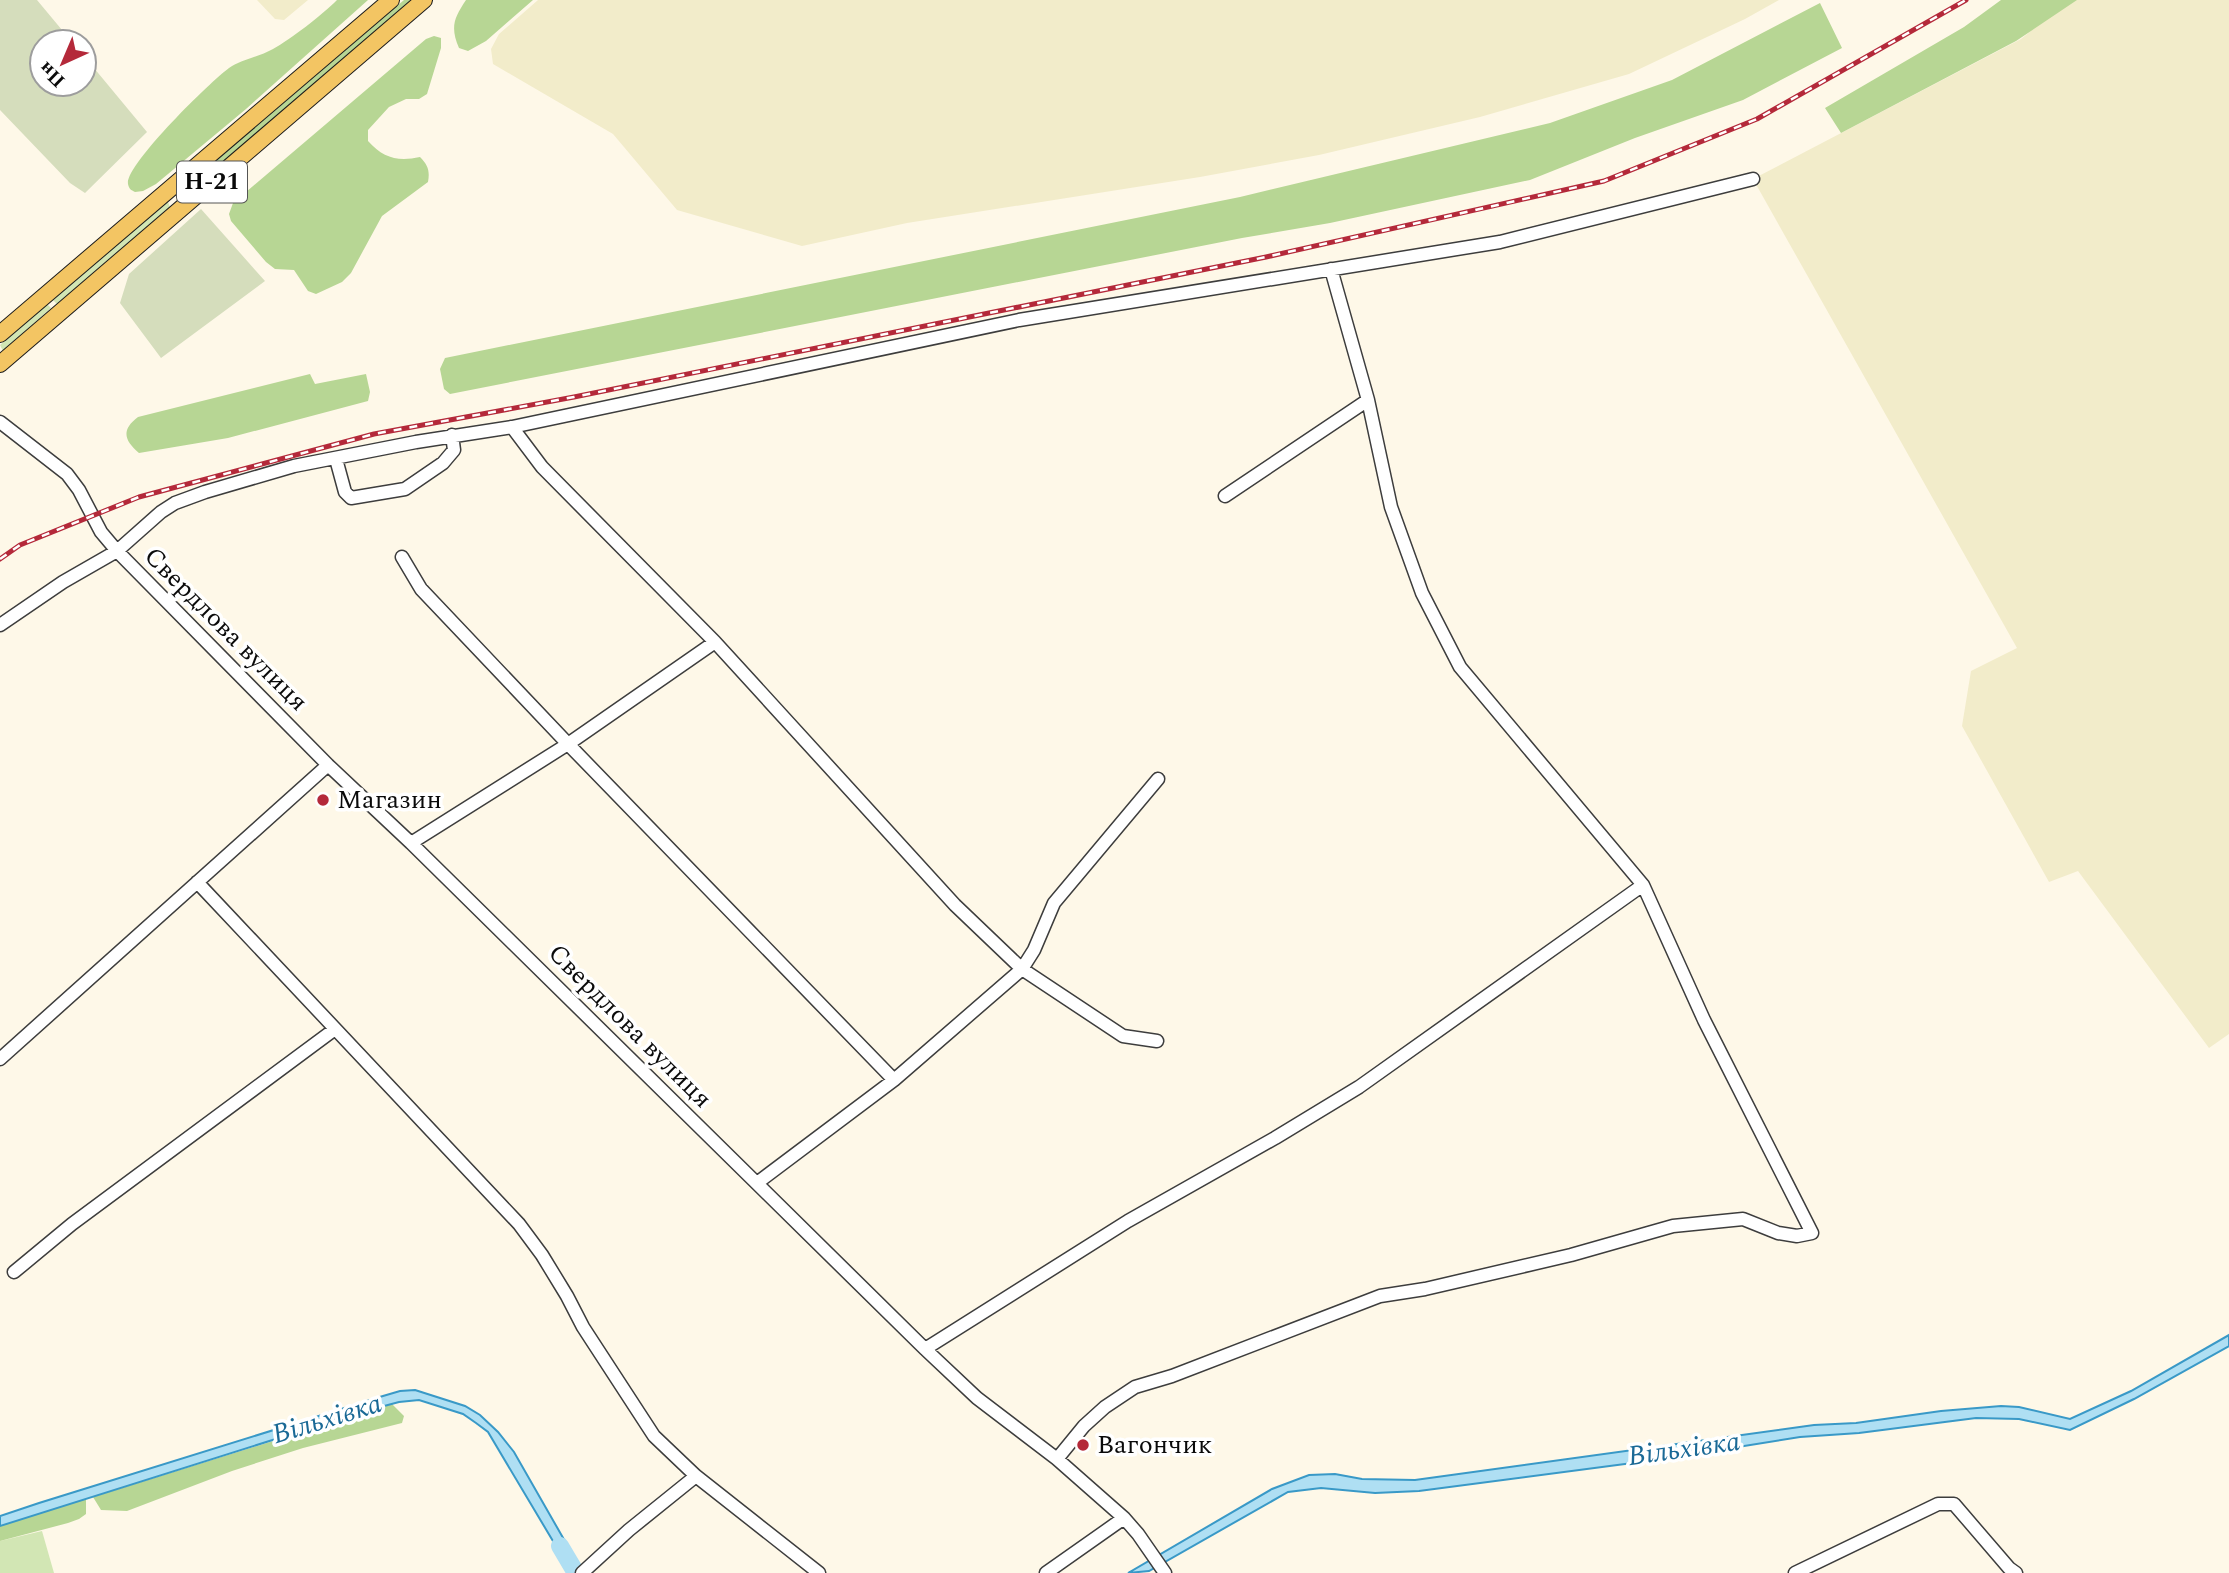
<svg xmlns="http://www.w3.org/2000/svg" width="2229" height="1573" font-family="Spectral,serif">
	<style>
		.farmland { fill: #f2ecca }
		.green { fill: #d2e6b4 }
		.forest { fill: #b7d694 }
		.cemetery { fill: #d5ddbc }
		.water { fill: #afdff3; stroke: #3999c7; stroke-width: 2 }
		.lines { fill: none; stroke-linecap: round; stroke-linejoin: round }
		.river { stroke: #afdff3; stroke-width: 18 }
		.minor-casing { stroke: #3d3d3d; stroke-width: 15 }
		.major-casing { stroke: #1b1b1b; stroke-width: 18 }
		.minor { stroke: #fff; stroke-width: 12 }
		.major { stroke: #f3c563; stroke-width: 16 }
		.rail-casing { stroke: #b4293a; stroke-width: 5 }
		.rail { stroke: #fff; stroke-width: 2.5; stroke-dasharray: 8; stroke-linecap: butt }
		.poi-dot { fill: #b4293a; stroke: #fff; stroke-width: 2.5 }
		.labels { text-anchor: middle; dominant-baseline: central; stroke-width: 7; stroke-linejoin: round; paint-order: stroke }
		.shield { fill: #fff; stroke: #545454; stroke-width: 2 }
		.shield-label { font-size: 24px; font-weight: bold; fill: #0a0a0a }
		.street-label { font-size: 26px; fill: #0a0a0a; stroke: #fff }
		.poi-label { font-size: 26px; fill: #0a0a0a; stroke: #fff; text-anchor: start }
		.water-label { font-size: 28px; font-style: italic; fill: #1a6996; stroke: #fff }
	</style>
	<rect width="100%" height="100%" fill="#fef8e8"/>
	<!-- farmland -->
	<path class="farmland" d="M257,0H308L284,20L275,19Z
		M538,0H1779L1745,19L1629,74L1480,117L1319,155L1200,177L907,223L802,246L677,210L613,134L493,64L491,49L499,34Z
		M2069,0H2229V1034L2209,1048L2078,871L2049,882L1962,726L1971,671L2017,648L1753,179L2021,39Z"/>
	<!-- green -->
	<path class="green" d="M168,202L170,207L167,209L57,304L52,299L165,203Z
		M47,304L51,308L3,351L0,345Z
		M42,1531L54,1573H0V1541Z"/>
	<!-- forest -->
	<path class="forest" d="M337,0H368L246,109L156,184L143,191L135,192C131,190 129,189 128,184C125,165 211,81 229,68C242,59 259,57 273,49C291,39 322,15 337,0Z
		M404,0H413L204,178L200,174Z
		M466,0H533L486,41L468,51L459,48C450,27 454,18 466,0Z
		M2001,0H2077L2016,41L1841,133L1825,108L1964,27Z
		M1820,3L1842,48L1743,100L1635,138L1530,180L1330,223L1242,238L450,394L444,389L440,369L445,358L1240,197L1550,123L1672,80Z
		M434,36L441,38V48L427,94L419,99H406L389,107L368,130V141C383,158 398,162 420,157C428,165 430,171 428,182L382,216L351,273L342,282L316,294L308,291L294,270L275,269L266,262L231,221L229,214L233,203L426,39Z
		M310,374L315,384L366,374L370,392L368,401L228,438L139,453C124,440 121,430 138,417Z
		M392,1404L404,1416L402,1423L303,1448L232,1471L127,1511L101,1510L93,1497Z
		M86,1499V1514L79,1519L68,1523L0,1541V1526Z"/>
	<!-- cemetery -->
	<path class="cemetery" d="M0,0H37L72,42H42V84H84V56L147,132L85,193L70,183L0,110Z
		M201,209L265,281L161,358L120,303L129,274Z"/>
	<!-- water -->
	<path class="water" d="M2229,1335V1346L2134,1399L2070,1430L2019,1419L1976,1418L1859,1433L1800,1437L1663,1459L1419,1491L1375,1493L1321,1488L1288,1492L1149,1571L1128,1573L1272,1489L1309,1475L1335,1474L1362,1479L1415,1480L1814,1425L1856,1423L1941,1411L2001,1406L2019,1407L2070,1419L2131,1391Z
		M415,1390L465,1406L480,1415L498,1432L514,1452L578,1564L569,1568L488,1432L476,1423L463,1414L419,1400L399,1402L358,1413L0,1526V1516L39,1503L383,1396L400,1391Z"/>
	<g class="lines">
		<!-- river -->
		<path class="river" d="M560,1546L576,1573"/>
		<defs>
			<path id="minor" d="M0,422L67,474L79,490L101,532L117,551L328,765L411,843L925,1349L977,1398L1057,1459L1124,1518L1138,1534L1165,1573
				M512,427L542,467L715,642L955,905L1022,969L1123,1036L1157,1041
				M336,459L345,492L351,498L405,489L443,463L454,450L452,435
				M1225,496L1368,400
				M402,557L421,589L568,744L894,1080
				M0,625L63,582L117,551L161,512L175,503L205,492L294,466L416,442L512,427L1019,320L1500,242L1753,179
				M411,843L568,744L715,642
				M197,882L519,1224L542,1255L567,1296L583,1327L654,1436L696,1476L819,1573
				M0,1059L328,765
				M757,1183L894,1080L1022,969L1034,950L1054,903L1158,779
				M14,1272L72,1224L335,1029
				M925,1349L1128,1221L1275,1138L1359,1087L1643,885
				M1057,1459L1084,1426L1105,1407L1135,1387L1172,1376L1380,1296L1425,1289L1571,1255L1673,1226L1743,1219L1778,1233L1797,1236L1812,1233L1704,1020L1643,885L1460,667L1422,593L1391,507L1368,400L1331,269
				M582,1573L629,1530L696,1476
				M1046,1573L1124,1518
				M1795,1573L1938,1504H1954L2009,1568L2016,1573"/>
			<path id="major" d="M0,334L391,0
				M0,364L424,0"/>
		</defs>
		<!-- minor casing -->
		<use href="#minor" class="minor-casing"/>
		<!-- major casing -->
		<use href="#major" class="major-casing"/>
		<!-- minor -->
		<use href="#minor" class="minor"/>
		<!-- major -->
		<use href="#major" class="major"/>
		<defs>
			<path id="rail" d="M0,559L20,545L139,497L374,434L574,397L1266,257L1604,181L1757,119L1966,0"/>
		</defs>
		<!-- rail casing -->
		<use href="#rail" class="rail-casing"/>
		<!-- rail -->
		<use href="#rail" class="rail"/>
	</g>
	<!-- markers -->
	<g class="poi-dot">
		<circle cx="323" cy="800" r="7"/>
		<circle cx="1083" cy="1445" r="7"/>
	</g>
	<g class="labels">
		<!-- shield labels -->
		<rect class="shield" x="177" y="161.5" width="70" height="41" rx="5"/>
		<g class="shield-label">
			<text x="212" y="182">Н-21</text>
		</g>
		<!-- street labels -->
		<g class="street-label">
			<text transform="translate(226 629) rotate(45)">Свердлова вулиця</text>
			<text transform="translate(630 1026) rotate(45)">Свердлова вулиця</text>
		</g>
		<!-- poi labels -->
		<g class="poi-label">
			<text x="337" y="800">Mагазин</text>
			<text x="1097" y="1445">Вагончик</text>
		</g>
		<!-- water labels -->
		<g class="water-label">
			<text transform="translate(327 1419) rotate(-17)">Вільхівка</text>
			<text transform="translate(1684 1449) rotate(-8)">Вільхівка</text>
		</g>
	</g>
	<!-- north arrow -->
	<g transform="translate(63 63) rotate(224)"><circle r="33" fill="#ffffff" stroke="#9d9d9d" stroke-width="2"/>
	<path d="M0-5L12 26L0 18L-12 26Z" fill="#b4293a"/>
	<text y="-10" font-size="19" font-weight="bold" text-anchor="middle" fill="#0a0a0a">Пн</text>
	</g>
</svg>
